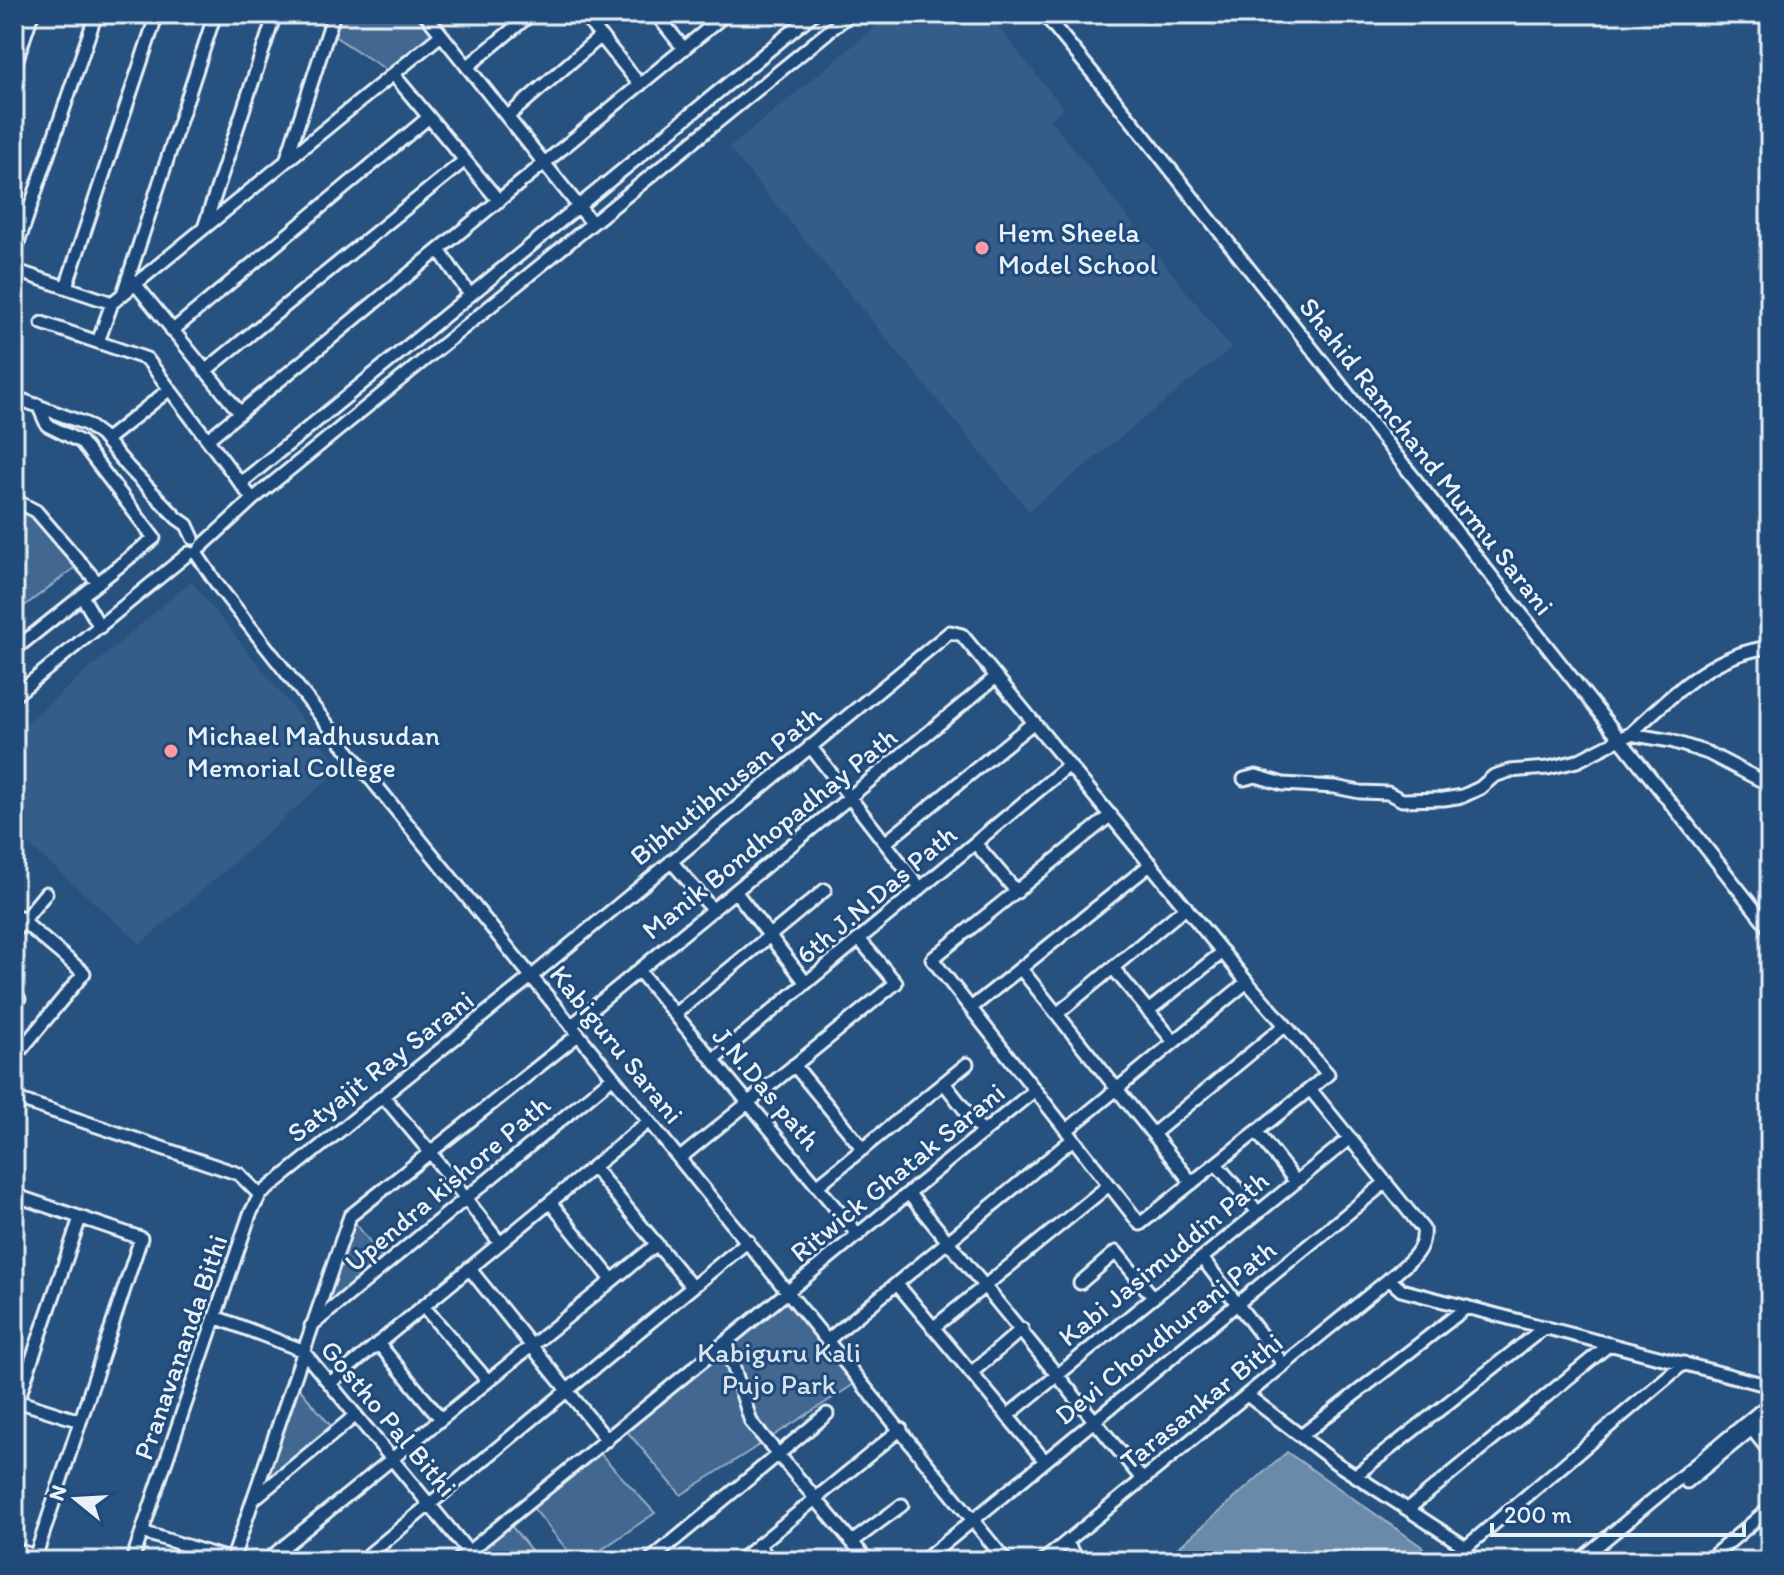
<svg xmlns="http://www.w3.org/2000/svg" width="1784" height="1575" font-family="Itim,sans-serif">
	<style>
		.built { fill: #355d88 }
		.green { fill: #436891; stroke: #96acc4; stroke-width: 2 }
		.water { fill: #6b8aaa; stroke: #9db3c9; stroke-width: 2 }
		.lines { fill: none; stroke-linecap: round; stroke-linejoin: round }
		.minor-casing { stroke: #e8f1f8; stroke-width: 17 }
		.minor { stroke: #1f4a7a; stroke-width: 11 }
		.poi-dot { fill: #ff9aa2; stroke: #1f4a7a; stroke-width: 3 }
		.labels { text-anchor: middle; dominant-baseline: central; stroke-width: 6; stroke-linejoin: round; paint-order: stroke }
		.poi-label { font-size: 28px; fill: #e8f1f8; stroke: #1f4a7a; text-anchor: start }
		.street-label { font-size: 28px; fill: #e8f1f8; stroke: #1f4a7a }
		.park-label { font-size: 28px; fill: #d8e3ee; stroke: #1f4a7a }
	</style>
	<rect width="100%" height="100%" fill="#27517f"/>
	<filter id="ink" filterUnits="userSpaceOnUse"><feTurbulence type="fractalNoise" baseFrequency=".0125" numOctaves="2"/><feDisplacementMap in="SourceGraphic" scale="16" xChannelSelector="R" yChannelSelector="G"/><feConvolveMatrix kernelMatrix="1 2 1 2 8 2 1 2 1" color-interpolation-filters="sRGB"/></filter>
	<g filter="url(#ink)">
		<!-- built -->
		<path class="built" d="M891,14H988L1064,109L1050,119L1231,348L1029,511L729,148Z
			M191,581L341,768L141,944L14,832V734Z"/>
		<!-- green -->
		<path class="green" d="M341,14H419L434,33L393,74L334,36Z
			M14,502L33,509L81,563L14,614Z
			M350,1216L387,1264L316,1319Z
			M789,1291L859,1381L681,1495L625,1429Z
			M299,1388L332,1427L267,1480Z
			M596,1449L655,1513L585,1561H576L530,1504Z
			M508,1522L540,1561H478L471,1553Z"/>
		<!-- water -->
		<path class="water" d="M1287,1452L1421,1546L1436,1561H1163Z"/>
		<g class="lines">
			<defs>
				<path id="minor" d="M425,14L592,223
					M583,14L640,85
					M656,14L684,49
					M1044,14L1141,132L1770,929
					M467,67L531,14
					M14,68L32,14
					M393,74L499,201
					M507,117L601,36
					M286,161L334,14
					M204,228L275,14
					M439,250L470,295
					M14,255L96,14
					M14,270L112,303L441,35
					M132,280L240,413
					M66,287L157,14
					M123,294L215,14
					M42,323L147,359L250,496
					M172,331L429,117
					M98,342L112,303
					M205,371L465,160
					M14,397L86,424L101,435L128,467L177,518L187,525L193,538
					M208,439L726,14
					M106,440L170,389
					M241,483L813,14
					M14,500L36,511L98,583
					M201,547L253,499L850,14
					M196,553L219,587L349,752L1006,1561
					M82,596L100,627
					M14,650L154,538L81,442L47,425L38,405
					M14,696L189,553
					M1630,734C1674,694 1709,655 1770,647
					M810,746L920,888
					M1244,779L1256,776L1283,784L1335,787L1360,792L1388,793L1402,800L1444,799L1463,796L1480,788L1494,776L1509,771L1548,768L1577,761L1630,734L1671,741L1708,753L1770,785
					M885,843L1034,722
					M975,843L1017,892
					M671,861L713,910
					M735,891L806,983
					M14,914L84,973L14,1058
					M14,932L46,893
					M1113,968L1174,1042
					M1021,969L1192,1183
					M639,971L858,1235
					M14,1005L19,999
					M971,1008L1151,864
					M1148,1011L1223,952
					M675,1014L825,890
					M1057,1014L1186,907
					M571,1026L996,677
					M713,1060L1069,765
					M794,1065L863,1149
					M944,1083L983,1133
					M383,1096L430,1152L500,1243
					M14,1098L239,1174L260,1195
					M1067,1130L1247,982
					M1257,1132L1296,1182
					M1153,1134L1285,1025
					M680,1158L896,983L859,939
					M1216,1164L1258,1212
					M593,1167L692,1287
					M817,1186L967,1064
					M909,1194L1143,1480
					M14,1195L141,1238L34,1561
					M550,1202L612,1280
					M14,1210L18,1197
					M1202,1258L1284,1365
					M469,1268L607,1440
					M1389,1279L1401,1290L1770,1386
					M1080,1283L1116,1252L1153,1297
					M897,1284L1045,1461
					M423,1306L488,1381
					M215,1317L302,1350L476,1561
					M311,1326L613,1077
					M933,1328L1109,1185
					M829,1339L1073,1139
					M378,1343L441,1419
					M726,1343L751,1422L868,1561
					M971,1373L1022,1329
					M330,1383L649,1121
					M1247,1395L1336,1463L1461,1544L1475,1561
					M14,1400L80,1421
					M14,1412L80,1218
					M1007,1416L1350,1138
					M1747,1423L1770,1452
					M1301,1436L1467,1307
					M1356,1475L1545,1327
					M1687,1482L1770,1414
					M255,1498L356,1415
					M1408,1509L1610,1344
					M142,1532L235,1561
					M852,1542L902,1505
					M1066,1543L1080,1561
					M758,1545L771,1561
					M1465,1548L1684,1363
					M14,1549L35,1556
					M132,1561L250,1214L260,1195L531,977L950,632L962,635L1247,982L1328,1074L1310,1089
					M232,1561L350,1216L578,1035
					M266,1561L657,1244
					M361,1561L748,1241
					M457,1561L1035,1090
					M649,1561L827,1414
					M739,1561L901,1429
					M923,1561L1386,1182
					M1043,1561L1389,1279C1406,1264 1426,1252 1423,1229L1310,1089L1140,1224L932,959L1111,815
					M1579,1561L1770,1403
					M1707,1561L1770,1508"/>
			</defs>
			<!-- minor casing -->
			<use href="#minor" class="minor-casing"/>
			<!-- minor -->
			<use href="#minor" class="minor"/>
		</g>
	</g>
	<!-- markers -->
	<g class="poi-dot">
		<circle cx="982" cy="248" r="8"/>
		<circle cx="171" cy="751" r="8"/>
	</g>
	<g class="labels">
		<!-- poi labels -->
		<g class="poi-label">
			<text x="998" y="232">Hem Sheela<tspan x="998" dy="32">Model School</tspan></text>
			<text x="187" y="735">Michael Madhusudan<tspan x="187" dy="32">Memorial College</tspan></text>
		</g>
		<!-- street labels -->
		<g class="street-label">
			<text transform="translate(1427 456) rotate(52)">Shahid Ramchand Murmu Sarani</text>
			<text transform="translate(725 785) rotate(-39)">Bibhutibhusan Path</text>
			<text transform="translate(769 833) rotate(-39)">Manik Bondhopadhay Path</text>
			<text transform="translate(876 894) rotate(-40)">6th J.N.Das Path</text>
			<text transform="translate(617 1044) rotate(51)">Kabiguru Sarani</text>
			<text transform="translate(380 1066) rotate(-38)">Satyajit Ray Sarani</text>
			<text transform="translate(767 1088) rotate(50)">J.N.Das path</text>
			<text transform="translate(897 1172) rotate(-39)">Ritwick Ghatak Sarani</text>
			<text transform="translate(447 1183) rotate(-40)">Upendra kishore Path</text>
			<text transform="translate(1163 1258) rotate(-39)">Kabi Jasimuddin Path</text>
			<text transform="translate(1165 1332) rotate(-39)">Devi Choudhurani Path</text>
			<text transform="translate(180 1347) rotate(-71)">Pranavananda Bithi</text>
			<text transform="translate(1201 1401) rotate(-39)">Tarasankar Bithi</text>
			<text transform="translate(389 1418) rotate(50)">Gostho Pal Bithi</text>
		</g>
		<!-- park labels -->
		<g class="park-label">
			<text x="779" y="1352">Kabiguru Kali<tspan x="779" dy="32">Pujo Park</tspan></text>
		</g>
	</g>
	<!-- margin -->
	<rect width="1784" height="1575" fill="none" stroke="#1f4a7a" stroke-width="48"/>
	<rect x="24" y="24" width="1736" height="1527" fill="none" stroke="#e8f1f8" stroke-width="3" filter="url(#ink)"/>
	<!-- north arrow -->
	<g transform="translate(76 1499) rotate(288)" stroke="#1f4a7a" stroke-width="6" paint-order="stroke">
	<path d="M0-6L14 30L0 20L-14 30Z" fill="#e8f1f8"/>
	<text y="-12" font-size="22" font-weight="bold" text-anchor="middle" fill="#e8f1f8">N</text>
	</g>
	<!-- scale -->
	<path d="M1492 1523v12h252v-12" fill="none" stroke="#e8f1f8" stroke-width="4"/>
	<text x="1504" y="1523" font-size="24" fill="#e8f1f8" stroke="#1f4a7a" stroke-width="6" paint-order="stroke">200 m</text>
</svg>
